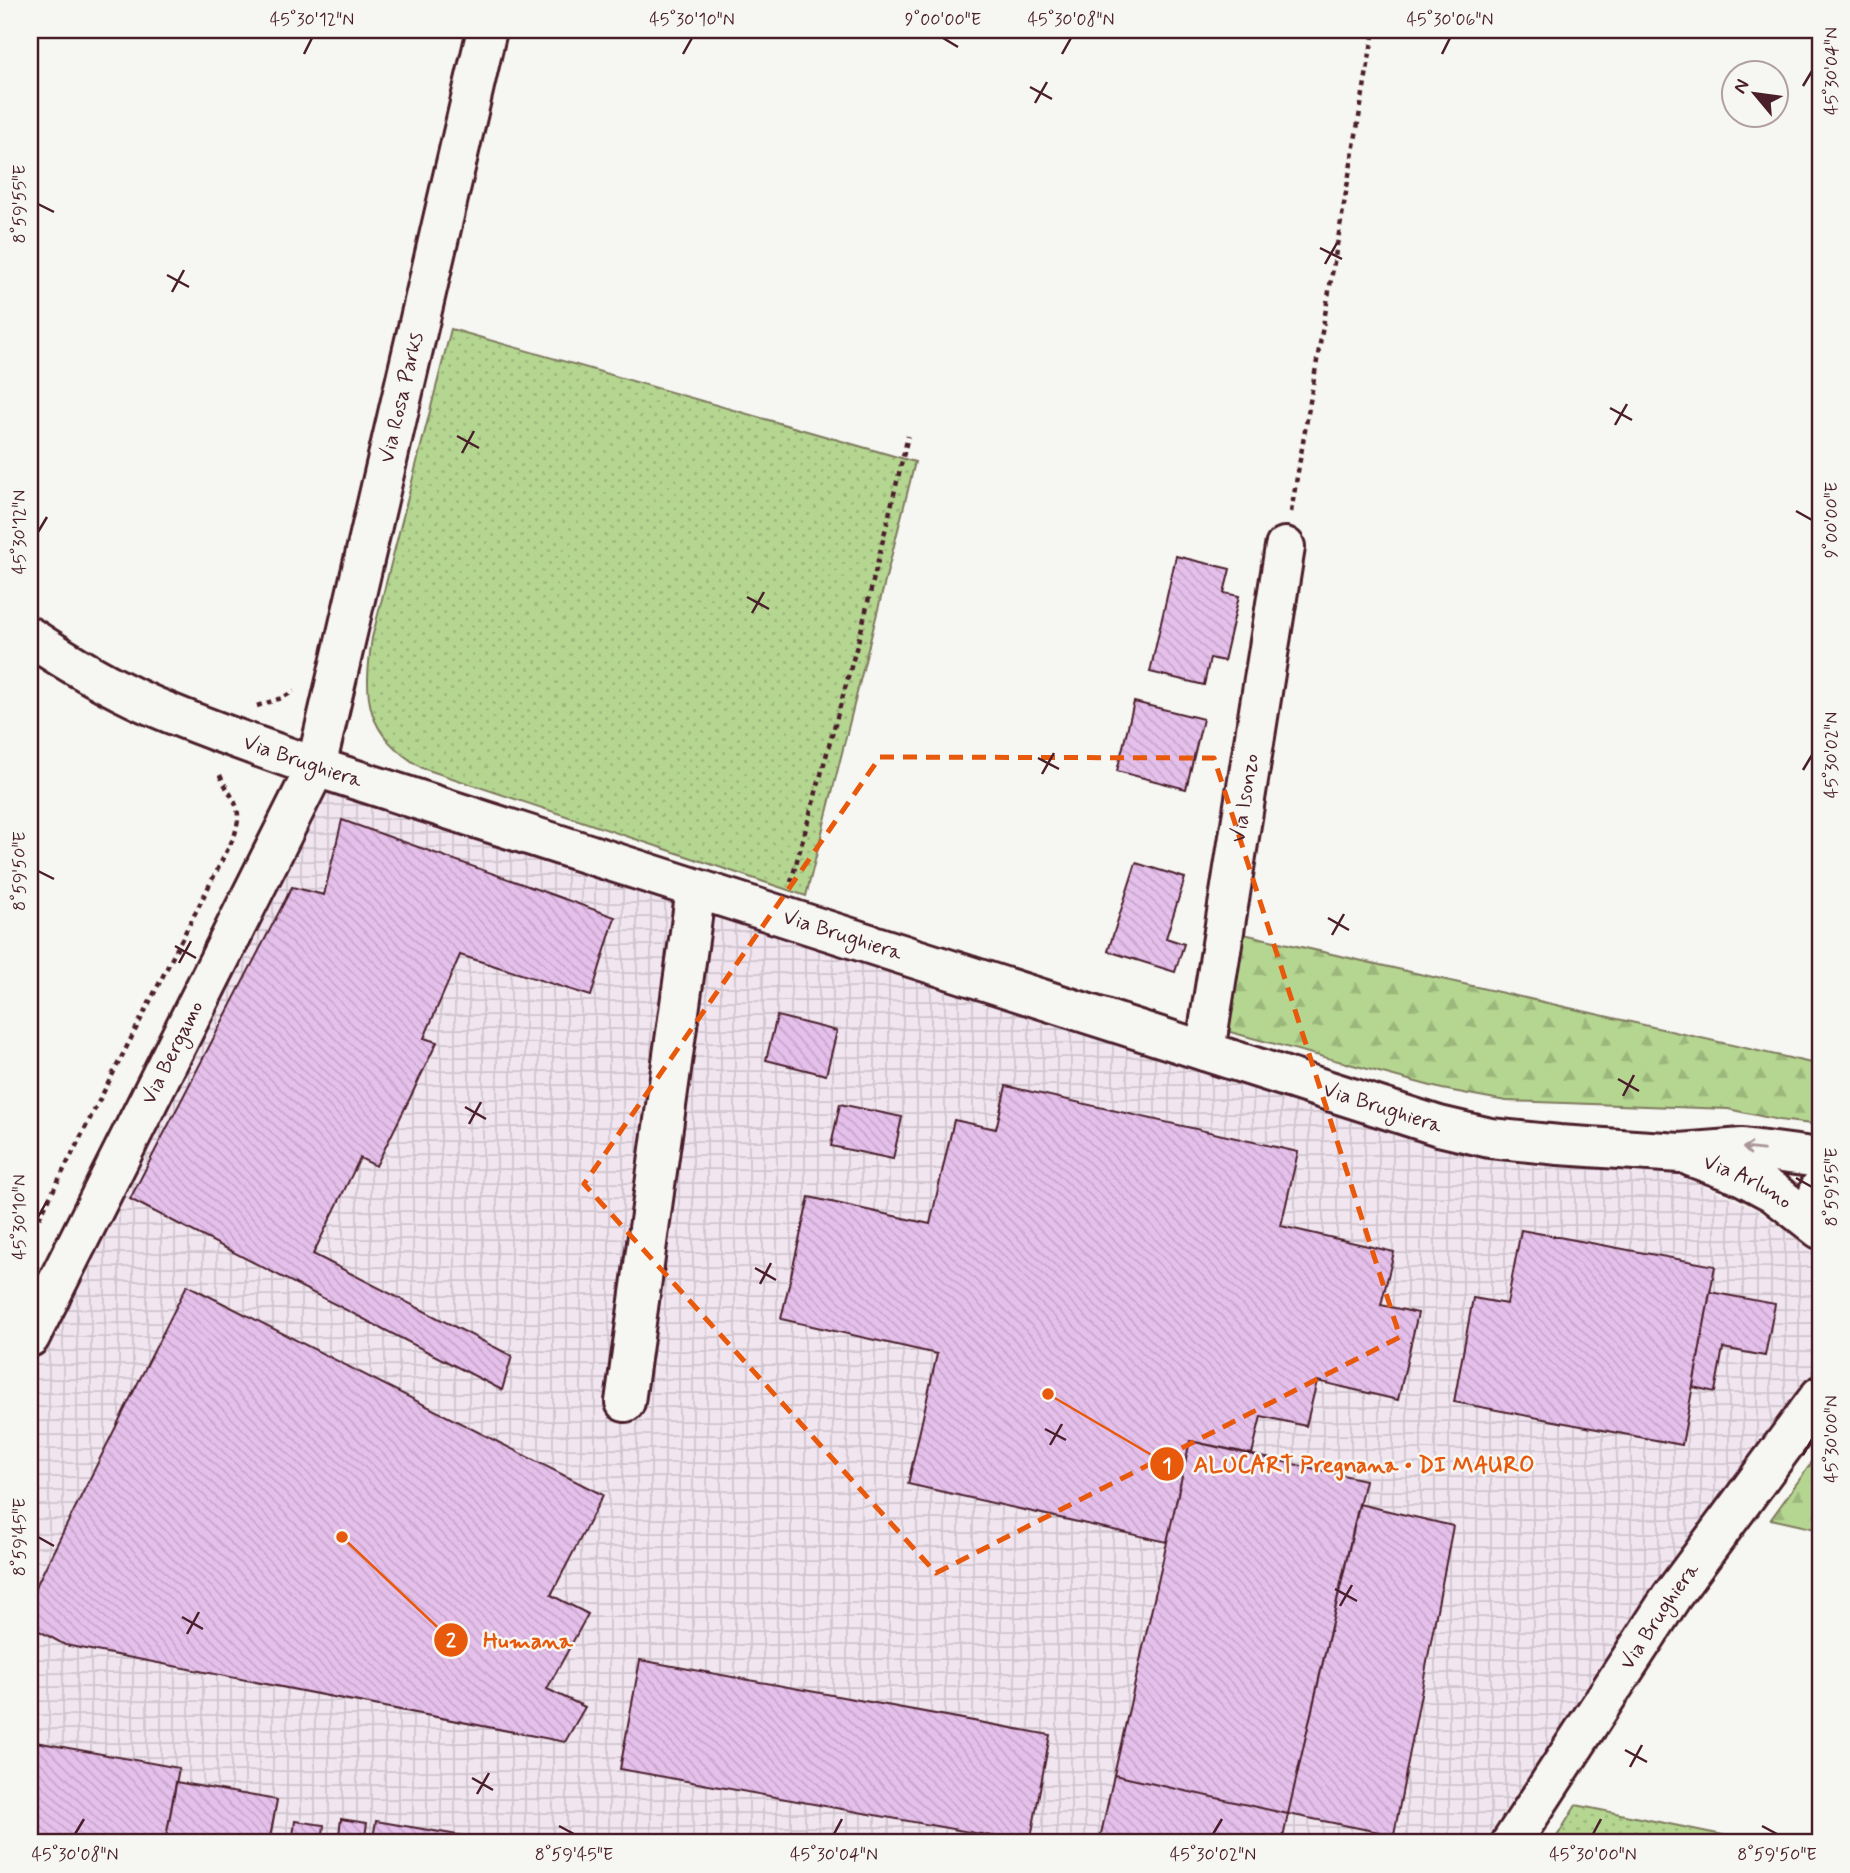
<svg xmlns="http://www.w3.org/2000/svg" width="1850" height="1873" font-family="Mynerve,sans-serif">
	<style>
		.industrial { fill: url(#industrial-grid) }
		.grass { fill: url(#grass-dots); stroke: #7f7a5e; stroke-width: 2 }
		.forest { fill: url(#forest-firs); stroke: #7f7a5e; stroke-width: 2 }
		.building { fill: url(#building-back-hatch); stroke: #4a1f2b; stroke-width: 2 }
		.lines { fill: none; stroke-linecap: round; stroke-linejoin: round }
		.minor-casing { stroke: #4a1f2b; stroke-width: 44 }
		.path { stroke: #4a1f2b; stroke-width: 4.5; stroke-dasharray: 5 5; stroke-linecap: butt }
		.minor { stroke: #f6f6f2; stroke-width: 38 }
		.oneway { stroke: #a99598 }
		.marked { fill: none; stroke: #e8590c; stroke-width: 5; stroke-dasharray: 14 9; stroke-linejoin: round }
		.ticks { fill: none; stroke: #4a1f2b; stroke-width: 2.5 }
		.labels { text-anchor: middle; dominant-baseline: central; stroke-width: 5; stroke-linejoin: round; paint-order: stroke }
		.street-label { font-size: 21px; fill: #4a1f2b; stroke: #f6f6f2 }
		.leader { fill: none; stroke: #e8590c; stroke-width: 2.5 }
		.callout-dot { fill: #e8590c; stroke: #f6f6f2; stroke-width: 2.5 }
		.mark-label { font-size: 21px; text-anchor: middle; font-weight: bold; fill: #fff }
		.callout-label { font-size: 23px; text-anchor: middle; font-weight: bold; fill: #e8590c; stroke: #f6f6f2; stroke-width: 5; stroke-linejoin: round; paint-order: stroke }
		.neatline { fill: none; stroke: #4a1f2b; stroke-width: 2.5 }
		.ticks-label { font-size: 18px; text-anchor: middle; fill: #4a1f2b }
	</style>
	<defs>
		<pattern id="industrial-grid" width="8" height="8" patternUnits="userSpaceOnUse" patternTransform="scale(1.75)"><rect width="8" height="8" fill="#f1e6f0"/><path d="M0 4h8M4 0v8" fill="none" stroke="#d0c5ce"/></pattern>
		<pattern id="grass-dots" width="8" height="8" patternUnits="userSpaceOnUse" patternTransform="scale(1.75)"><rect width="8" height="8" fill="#b4d690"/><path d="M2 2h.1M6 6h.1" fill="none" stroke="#9cb77c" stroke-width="1.8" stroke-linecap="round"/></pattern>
		<pattern id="forest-firs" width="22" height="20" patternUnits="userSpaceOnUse" patternTransform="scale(1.75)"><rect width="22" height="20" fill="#b4d690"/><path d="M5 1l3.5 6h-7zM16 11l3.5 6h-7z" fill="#9cb77c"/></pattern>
		<pattern id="building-back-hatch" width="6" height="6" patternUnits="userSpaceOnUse" patternTransform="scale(1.75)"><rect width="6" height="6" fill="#e5c0eb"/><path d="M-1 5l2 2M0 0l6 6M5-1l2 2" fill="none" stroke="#c6a5ca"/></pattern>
	</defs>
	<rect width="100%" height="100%" fill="#f6f6f2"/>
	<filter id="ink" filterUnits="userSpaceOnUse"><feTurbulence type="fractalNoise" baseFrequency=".0143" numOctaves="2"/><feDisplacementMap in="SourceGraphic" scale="14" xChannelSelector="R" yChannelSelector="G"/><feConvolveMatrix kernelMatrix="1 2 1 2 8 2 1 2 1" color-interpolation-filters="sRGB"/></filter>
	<g filter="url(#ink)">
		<!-- industrial -->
		<path class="industrial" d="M293,775L727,919L1423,1144L1512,1164L1675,1173L1755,1208L1814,1252L1820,1270V1366L1661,1580L1483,1843H30V1306Z"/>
		<!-- grass -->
		<path class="grass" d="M451,329L915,462L806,896L422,768C365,733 363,700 372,638Z
			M1576,1805L1762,1843H1553Z"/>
		<!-- forest -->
		<path class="forest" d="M1235,932L1820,1065V1125L1779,1120L1728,1109L1506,1101L1442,1089L1219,1029Z
			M1820,1451V1530L1771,1519Z"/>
		<!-- building -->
		<path class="building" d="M1176,556L1230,569L1224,593L1239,596L1224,661L1210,658L1204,685L1150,672Z
			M1134,702L1203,719L1186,789L1117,771Z
			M342,820L615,917L591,996L460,955L424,1038L437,1042L411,1096L376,1166L360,1158L313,1254L512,1356L502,1390L130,1199L292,887L324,895Z
			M1136,863L1185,878L1166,938L1184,944L1175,972L1108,951Z
			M777,1016L837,1031L826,1075L766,1060Z
			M1006,1086L1298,1152L1281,1226L1394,1252L1381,1305L1418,1313L1398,1400L1317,1381L1306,1426L1261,1416L1252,1454L1190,1441L1167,1542L908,1484L937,1354L781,1319L809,1197L930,1224L954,1120L996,1129Z
			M840,1104L902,1117L893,1159L831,1146Z
			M1521,1230L1715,1266L1682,1445L1454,1402L1473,1298L1507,1304Z
			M187,1285L603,1495L551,1595L588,1614L547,1689L585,1707L565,1742L65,1645L30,1626V1598Z
			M1710,1292L1775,1304L1765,1356L1723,1348L1715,1392L1693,1387Z
			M1190,1441L1365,1480L1288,1814L1114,1775Z
			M1359,1504L1453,1526L1394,1835L1288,1814Z
			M640,1660L1050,1735L1030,1843L620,1769Z
			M30,1741L179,1768L165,1843H30Z
			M1114,1775L1288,1814L1282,1843H1099Z
			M176,1782L277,1800L269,1843H165Z
			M341,1819L367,1823L364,1843H338Z
			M295,1821L324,1825L322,1843H292Z
			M376,1821L504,1843H372Z"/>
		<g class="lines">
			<defs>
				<g id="minor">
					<path id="s1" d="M30,637C66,661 108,686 148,704C203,728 259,747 316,767L1439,1126L1490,1138L1559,1145L1680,1153L1743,1148L1820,1158"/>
					<path id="s2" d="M1205,1051L1285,547"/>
					<path id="s3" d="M1692,1157L1743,1176L1773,1192L1820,1229"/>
					<path d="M1820,1188C1816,1201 1816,1212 1820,1224"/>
					<path id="s4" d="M30,1337L316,767L487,30"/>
					<path d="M625,1402L696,889"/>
					<path id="s5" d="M1511,1843L1672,1596L1820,1396"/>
				</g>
			</defs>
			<!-- minor casing -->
			<use href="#minor" class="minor-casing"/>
			<!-- path -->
			<path class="path" d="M1291,512L1374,30
				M257,706L282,698L294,691
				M791,882L861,631L908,436
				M30,1236L234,837C245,804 231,801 219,773"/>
			<!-- minor -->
			<use href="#minor" class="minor"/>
		</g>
		<!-- one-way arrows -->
		<defs><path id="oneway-shaft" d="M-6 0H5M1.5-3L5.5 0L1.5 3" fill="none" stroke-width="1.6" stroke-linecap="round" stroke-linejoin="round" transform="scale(1.75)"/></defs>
		<use class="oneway" href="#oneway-shaft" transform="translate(1753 1149) rotate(-174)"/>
	</g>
	<!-- marked area -->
	<path class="marked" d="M880,757L1214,758L1400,1337L936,1573L584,1184Z"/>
	<!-- ticks -->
	<path class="ticks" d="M943,38L958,47M304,54L312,38M683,54L692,38M1062,54L1071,38M1442,54L1450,38M1803,86L1812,71M1030,87L1052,99M1035,103L1047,82M38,204L54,212M1320,248L1342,259M1325,264L1337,243M167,275L189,287M172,292L184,270M1610,408L1632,420M1615,425L1627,404M457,436L479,448M462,453L474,431M1796,511L1812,520M38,532L47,517M747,597L769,609M752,613L764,592M1038,758L1059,769M1803,770L1812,755M1042,774L1054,753M38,871L54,879M1328,918L1349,930M1332,935L1344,914M175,946L196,958M179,963L191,941M1618,1079L1639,1091M1623,1096L1634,1075M465,1107L486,1119M469,1124L481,1102M1796,1178L1812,1187M38,1217L47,1201M755,1268L776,1280M760,1284L771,1263M1045,1429L1066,1440M1050,1445L1062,1424M1803,1455L1812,1439M38,1537L54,1546M1335,1589L1357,1601M1340,1606L1352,1585M182,1617L203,1629M187,1634L199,1612M1625,1750L1647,1762M1630,1767L1642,1745M472,1778L493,1790M477,1794L489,1773M559,1826L574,1834M1762,1826L1777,1834M75,1834L84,1819M834,1834L842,1819M1213,1834L1222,1819M1593,1834L1601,1819"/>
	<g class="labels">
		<!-- street labels -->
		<g class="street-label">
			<text stroke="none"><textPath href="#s4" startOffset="1017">Via Rosa Parks</textPath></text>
			<text stroke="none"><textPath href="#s1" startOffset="301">Via Brughiera</textPath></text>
			<text stroke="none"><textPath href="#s2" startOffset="256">Via Isonzo</textPath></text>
			<text stroke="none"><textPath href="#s1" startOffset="868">Via Brughiera</textPath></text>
			<text stroke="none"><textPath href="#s4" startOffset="318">Via Bergamo</textPath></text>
			<text stroke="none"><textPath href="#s1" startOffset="1435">Via Brughiera</textPath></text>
			<text stroke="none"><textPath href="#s3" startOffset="61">Via Arluno</textPath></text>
			<text stroke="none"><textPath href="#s5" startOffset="271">Via Brughiera</textPath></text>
		</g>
	</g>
	<!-- callouts -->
	<path class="leader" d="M1048 1394L1167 1464M342 1537L451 1640"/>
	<g class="callout-dot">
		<circle cx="1048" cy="1394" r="7"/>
		<circle cx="342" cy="1537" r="7"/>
		<circle cx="1167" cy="1464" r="18"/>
		<circle cx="451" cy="1640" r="18"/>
	</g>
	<g class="mark-label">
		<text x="1167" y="1472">1</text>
		<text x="451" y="1647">2</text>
	</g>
	<g class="callout-label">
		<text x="1364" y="1472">ALUCART Pregnana • DI MAURO</text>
		<text x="528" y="1648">Humana</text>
	</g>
	<!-- margin -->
	<rect width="1850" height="1873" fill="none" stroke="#f6f6f2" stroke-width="77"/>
	<!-- north arrow -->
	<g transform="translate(1755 94) rotate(299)"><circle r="33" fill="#f6f6f2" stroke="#b1a0a2" stroke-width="2"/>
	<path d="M0-5L12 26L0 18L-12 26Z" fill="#4a1f2b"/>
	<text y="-10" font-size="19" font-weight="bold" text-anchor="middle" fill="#4a1f2b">N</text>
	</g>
	<rect x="38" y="38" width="1774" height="1796" class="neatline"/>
	<g class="ticks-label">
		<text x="312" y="25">45°30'12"N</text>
		<text x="692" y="25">45°30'10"N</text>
		<text x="943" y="25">9°00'00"E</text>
		<text x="1071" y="25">45°30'08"N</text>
		<text x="1450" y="25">45°30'06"N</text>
		<text transform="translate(1831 71) rotate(-90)" y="6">45°30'04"N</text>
		<text transform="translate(19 204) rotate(-90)" y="6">8°59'55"E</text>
		<text transform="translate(1831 520) rotate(-90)" y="6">9°00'00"E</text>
		<text transform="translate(19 532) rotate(-90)" y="6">45°30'12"N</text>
		<text transform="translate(1831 755) rotate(-90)" y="6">45°30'02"N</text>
		<text transform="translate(19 871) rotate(-90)" y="6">8°59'50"E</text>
		<text transform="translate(1831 1187) rotate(-90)" y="6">8°59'55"E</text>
		<text transform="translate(19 1217) rotate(-90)" y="6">45°30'10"N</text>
		<text transform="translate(1831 1439) rotate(-90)" y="6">45°30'00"N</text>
		<text transform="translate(19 1537) rotate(-90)" y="6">8°59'45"E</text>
		<text x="75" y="1860">45°30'08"N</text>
		<text x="574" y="1860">8°59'45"E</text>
		<text x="834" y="1860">45°30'04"N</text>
		<text x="1213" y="1860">45°30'02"N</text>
		<text x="1593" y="1860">45°30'00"N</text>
		<text x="1777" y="1860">8°59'50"E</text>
	</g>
</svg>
